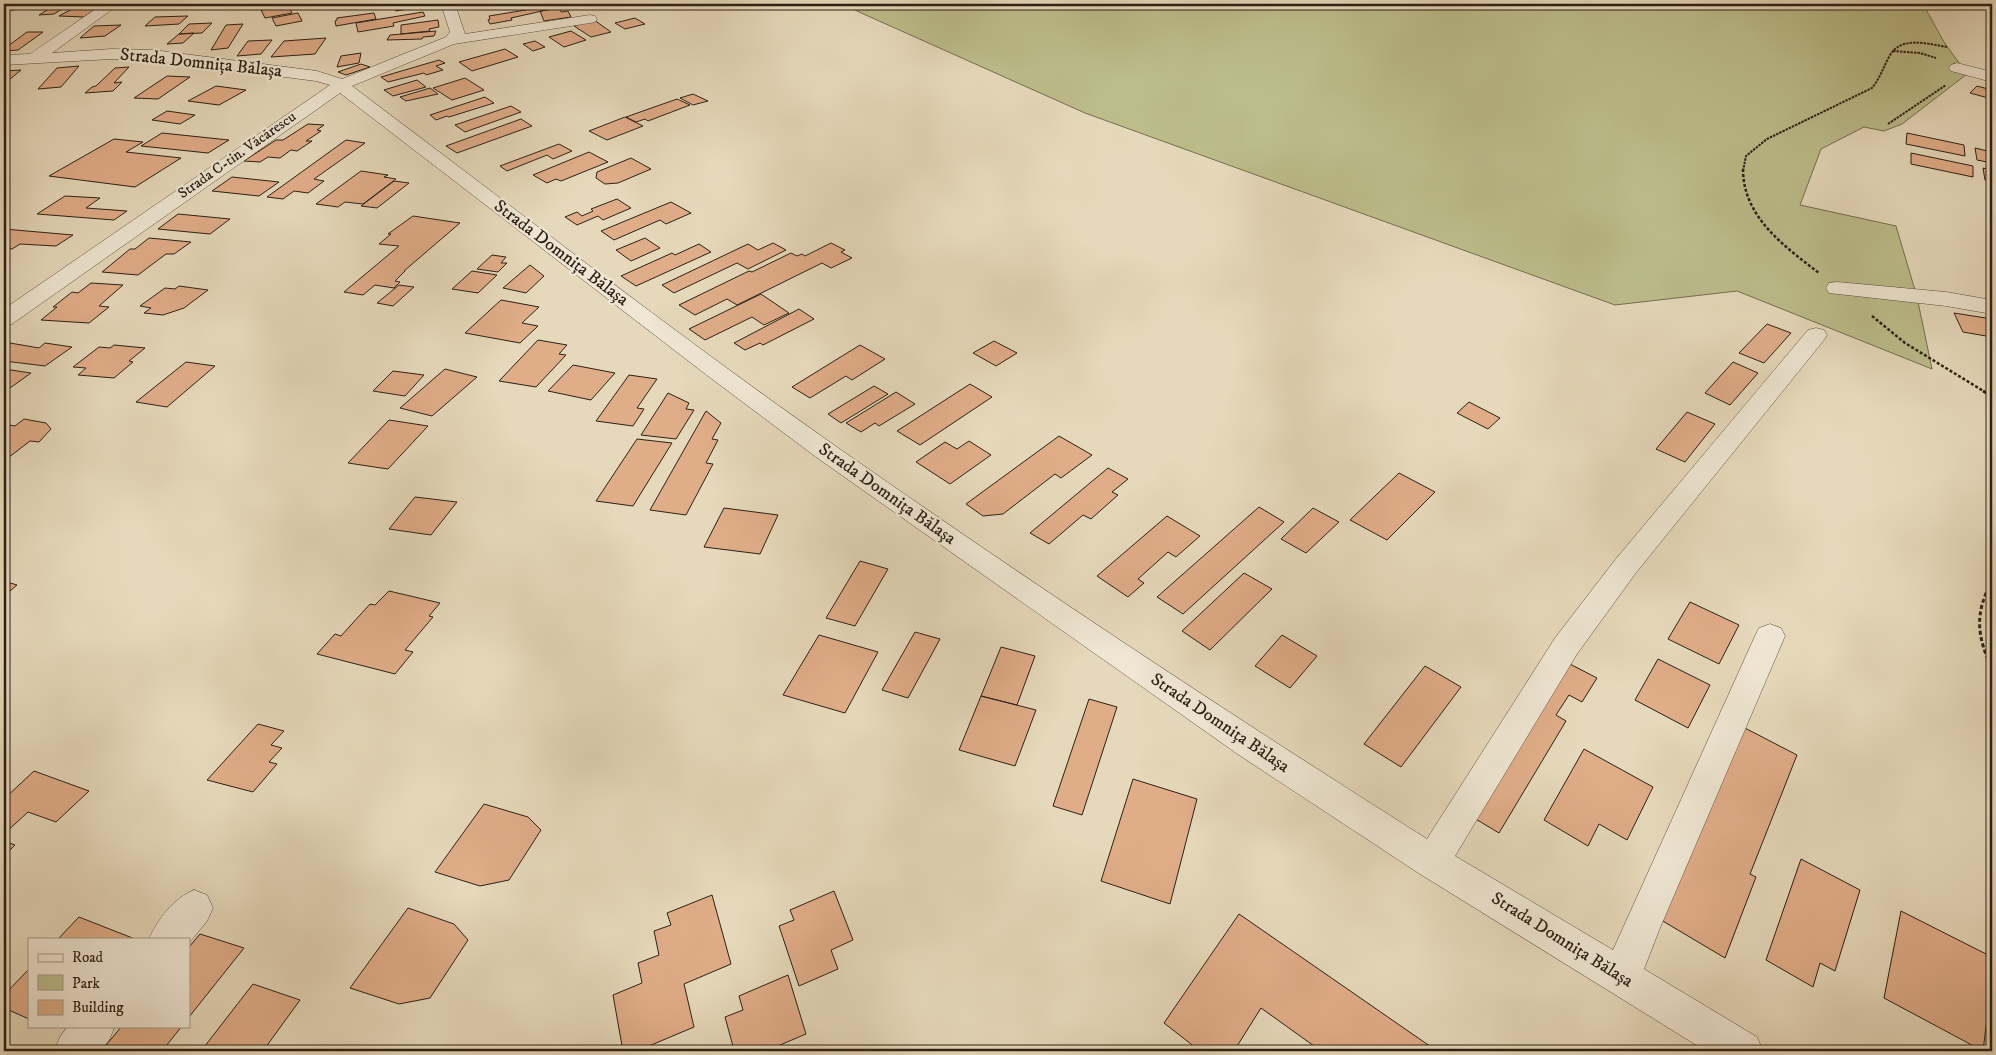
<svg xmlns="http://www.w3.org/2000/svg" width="1996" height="1055" font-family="'IM FELL DW Pica',serif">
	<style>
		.green { fill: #bcbd8b; stroke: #746e50 }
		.building { fill: #e0ad89; stroke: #2c2015 }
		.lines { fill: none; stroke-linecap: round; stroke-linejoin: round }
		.minor-casing { stroke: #5a4e3e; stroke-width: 1 }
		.path-far2 { stroke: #2c2015; stroke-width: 2; stroke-dasharray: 2.5 1; stroke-linecap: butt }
		.path-far1 { stroke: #2c2015; stroke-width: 2.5; stroke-dasharray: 3 2; stroke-linecap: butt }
		.path { stroke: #2c2015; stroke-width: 3; stroke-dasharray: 4 2.5; stroke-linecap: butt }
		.minor { fill: #efe6d3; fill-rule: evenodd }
		.labels { text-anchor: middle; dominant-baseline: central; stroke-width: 4.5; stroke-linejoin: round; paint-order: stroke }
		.far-street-label { font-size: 15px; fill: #2c2015; stroke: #efe6d3 }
		.street-label { font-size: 18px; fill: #2c2015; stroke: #efe6d3 }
	</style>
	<rect width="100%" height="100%" fill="#e6d9bb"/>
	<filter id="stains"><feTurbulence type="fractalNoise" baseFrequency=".004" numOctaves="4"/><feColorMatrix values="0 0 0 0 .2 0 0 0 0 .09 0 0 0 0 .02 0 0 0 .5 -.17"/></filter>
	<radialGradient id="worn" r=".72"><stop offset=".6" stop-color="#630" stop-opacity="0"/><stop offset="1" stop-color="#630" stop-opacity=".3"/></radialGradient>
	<!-- green -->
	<path class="green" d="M844,4H1923L1944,42L1967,74L1902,124L1884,131L1864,127L1821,149L1800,205L1896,226L1917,297L1932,369L1737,291L1615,305L1085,113L859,12Z"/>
	<!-- building -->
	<path class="building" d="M4,4H24L13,10H4Z
		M57,4H100L68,5L54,14L39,15Z
		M134,4H177L176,6L159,7L161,4L132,7Z
		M396,4H424L413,6L414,8L396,11L394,6H396Z
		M288,5L292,13L265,18L261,10Z
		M550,6L551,9L511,18L512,20L490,24L488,20L490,19L489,16Z
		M74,8H98L84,17L59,16Z
		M559,8L561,12L568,11L571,17L544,21L540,11Z
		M423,12L425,16L393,23L394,26L358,32L356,23Z
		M298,13L302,21L276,26L272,18Z
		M374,13L376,19L336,26L335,21L337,20V18Z
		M188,16L179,24L145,26L155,17Z
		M635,18L645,24L625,29L615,23Z
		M438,20L439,27L429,29L430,31L401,34V25Z
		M594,20L611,32L591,37L574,26Z
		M212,23L202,33L179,34L189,24Z
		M243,24L228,48L211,50L226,25Z
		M121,25L105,36L80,38L94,26Z
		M436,31L434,36L423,37L422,39L387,40L390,35Z
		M571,31L586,40L564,47L549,37Z
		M27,32H43L18,50L4,51V49Z
		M194,33L183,43L167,44L179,34Z
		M326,38L315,54L271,57L284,41Z
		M272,40L261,54L237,56L248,41Z
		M535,41L545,47L533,51L523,44Z
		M505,49L518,57L472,71L459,62Z
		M361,53L359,63L337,67L341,56Z
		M439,60L445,63L436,66L443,70L426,75L424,73L388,82L381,77Z
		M361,64L370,67L346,75L338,72Z
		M79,66L61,87L38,89L57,68Z
		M129,67L114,83L122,82L113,91L85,93L92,87L96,86L115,68Z
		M21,70L4,84V71Z
		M167,76L190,77L158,99L134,98Z
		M465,78L484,90L452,100L433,88Z
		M417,80L426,87L393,96L384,90Z
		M216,86L246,90L219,105L188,101Z
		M1977,86L1992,90V99L1970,93Z
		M430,88L438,94L406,101L400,97Z
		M693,94L708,101L693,105L680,98Z
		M485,97L494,103L449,117L447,116L436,120L430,115Z
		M677,99L690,105L648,121L645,119L636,122L626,117Z
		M511,106L521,112L465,132L455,125Z
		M167,111L195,115L180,124L152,120Z
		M625,117L643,126L607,140L589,131Z
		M521,119L532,126L457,153L446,146Z
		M308,124L324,125L317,130L321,131L306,141H312L297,151L291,150L280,158L268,157L260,162L244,161L276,140H283Z
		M162,133L229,140L208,153L141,146Z
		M1907,133L1964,145L1965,156L1906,144Z
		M114,139L143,142L126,152L181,158L135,187L49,176Z
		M346,140L365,143L314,179L324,181L308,193L294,191L283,199L267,197Z
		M559,144L572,151L553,159L547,155L507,171L500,166Z
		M1975,148L1992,152V163L1977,160Z
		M589,152L608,162L561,181L556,179L547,183L533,175Z
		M1911,153L1973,166V177L1911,164Z
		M631,158L651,169L618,183L605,184L596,178L597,172Z
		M1983,168L1992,170V181L1985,180Z
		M361,171L388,175L384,177L396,179L363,204L345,202L338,207L316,204Z
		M232,177L279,182L259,196L212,191Z
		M394,181L409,183L377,208L361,206Z
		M65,196L100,198L86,208L127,211L114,220L37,214Z
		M617,199L631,208L603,220L598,216L577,225L565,217L577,212L582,216L593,211L591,209Z
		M671,202L691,213L666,224L660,220L614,240L601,231Z
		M178,214L230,219L210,234L158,229Z
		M413,216L460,223L404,271H405L395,281L400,282L394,288L375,285L363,295L344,292L399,246L379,244L391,234H388Z
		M4,229L73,235L56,246L20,244L12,249L4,248Z
		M149,238L191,242L174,254H166L138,275L102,272L130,249H135Z
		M645,238L660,248L631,261L616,250Z
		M773,243L786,250L748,269L737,263L674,293L662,285L748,244L758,250Z
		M831,243L845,250L841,252L852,258L831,268L822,263L737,305L727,299L695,315L679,305L749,271L752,272L791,253L797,256L802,254L805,256Z
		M699,244L711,252L636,286L621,276L672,253L675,255Z
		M492,255L506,257L501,263H507L498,272L477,269Z
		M530,265L544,276L526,293L503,288Z
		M472,271L497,275L478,293L452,289Z
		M91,283L123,285L99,306L109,307L89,323L41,320L57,307H53L72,292L78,293Z
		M399,285L414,287L393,306L377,303Z
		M179,286L208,290L184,308L163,315L144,313L151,308L140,306L165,288L175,289Z
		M761,294L789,313L764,325L752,317L705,340L689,329Z
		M501,300L539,307L522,323L538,326L520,343L465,333Z
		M799,309L814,319L763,345L760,343L745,350L734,343Z
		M1954,313L1992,319V337L1963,332Z
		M1767,324L1791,333L1764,363L1739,353Z
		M538,340L567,345L559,354L566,355L536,387L499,381Z
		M994,341L1017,353L996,366L973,353Z
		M10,343L39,348L45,343L72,347L45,366L4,361V348Z
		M114,345L145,348L129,361L133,362L114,378L78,375L86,368L73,367L99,347L110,348Z
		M860,345L885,359L852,380L846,376L810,398L792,387Z
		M186,362L215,366L167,407L136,402Z
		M1733,362L1758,373L1730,405L1705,393Z
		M573,365L615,373L591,400L548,391Z
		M4,369L31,373L10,388L4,387Z
		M445,369L477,377L432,416L400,408Z
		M393,371L424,375L405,396L373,391Z
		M629,375L657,379L637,408L644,409L633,426L596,421Z
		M970,384L992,397L920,445L897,431Z
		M874,386L888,394L841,423L828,414Z
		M896,392L915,404L879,426L875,423L861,432L846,423Z
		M668,393L689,403L686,409L694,410L676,439L641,435Z
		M1469,402L1500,418L1488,429L1457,413Z
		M706,411L721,423L712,439L718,440L706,463L713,464L686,515L650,510Z
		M1687,412L1715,424L1685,462L1656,449Z
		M24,419L46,423L51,429L39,442L30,441L4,461V424L15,426Z
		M389,420L428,426L388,469L348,463Z
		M1059,436L1092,455L1061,478L1055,474L1003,514L983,516L966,504Z
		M637,439L672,443L633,506L596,501Z
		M969,441L991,455L950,484L916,462L945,442L957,449Z
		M1108,468L1128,479L1112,492L1118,495L1091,519L1083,515L1049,544L1030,533Z
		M1399,473L1435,492L1387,540L1350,520Z
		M415,497L457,502L431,535L389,529Z
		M1259,507L1284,522L1183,614L1157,597Z
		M724,508L778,515L760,554L704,547Z
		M1313,508L1339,522L1306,553L1281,539Z
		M1167,516L1200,536L1176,557L1168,552L1138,579L1144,583L1128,597L1097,576Z
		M860,561L888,569L855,626L826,618Z
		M1244,573L1272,589L1210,650L1182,631Z
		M4,581L17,585L4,596Z
		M389,591L440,603L429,616L433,617L405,650L413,652L395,674L317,654L335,634L341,636L370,604L375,605Z
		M1690,602L1739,625L1719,664L1668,639Z
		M915,632L940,639L908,698L882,690Z
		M819,635L878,652L845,713L783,695Z
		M1282,635L1317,656L1290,688L1255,666Z
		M1001,647L1035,656L1017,705L981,696Z
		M1658,659L1710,685L1688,728L1635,700Z
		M1566,662L1597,678L1582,702L1569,695L1556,715L1566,721L1499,833L1469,815Z
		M1425,666L1461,687L1401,767L1364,744Z
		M981,696L1036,710L1015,766L959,750Z
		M1089,699L1117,707L1082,815L1053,806Z
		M258,724L284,731L271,745L282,748L269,762L277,764L253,792L207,780Z
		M1741,726L1797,755L1750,874L1756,877L1725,958L1656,917Z
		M1584,749L1653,787L1627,840L1599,824L1588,846L1544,820Z
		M34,771L89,791L56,822L28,812L4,834V799Z
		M1133,779L1197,799L1170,904L1101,881Z
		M484,804L528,817L541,830L509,880L480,886L435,872Z
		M4,841L15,845L4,856Z
		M1801,859L1860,890L1835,971L1820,963L1813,987L1766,960Z
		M834,891L853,940L831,950L838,969L799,986L779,926L794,920L790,910Z
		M712,895L731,964L684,984L694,1027L637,1051H623L613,995L642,983L638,963L659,955L654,931L671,925L667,913Z
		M408,908L454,924L468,940L430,998L399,1004L350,988Z
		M1901,911L1992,957V978L1983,1051L1884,998Z
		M1239,914L1437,1051H1321L1261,1008L1234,1051H1200L1164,1023Z
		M79,917L135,939H58Z
		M200,934L244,948L189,1017V947Z
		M29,969V1019L4,1008V995Z
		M788,975L806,1034L780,1045L782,1051H731L734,1050L725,1017L743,1010L739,996Z
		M253,984L300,1000L263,1051H201Z
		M122,1026H182L162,1051H101Z"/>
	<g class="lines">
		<defs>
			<path id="minor" d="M103,4L118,5L52,53L111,49L153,50L317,71L342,79L446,37L450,32L441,4H455L465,34L590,15L595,16L597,19L595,22L590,23L454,44L352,86C512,206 670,330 834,445C1028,581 1226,712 1427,839L1555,638L1615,560L1808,330L1816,328L1824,330L1827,335L1824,340L1635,574L1577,654L1455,856L1613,950L1755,636L1759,628L1770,624L1781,628L1785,636L1660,928L1644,969L1757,1037L1763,1051H1706L1420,874L1239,755L816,457L708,376L340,93L12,324L4,326V309L330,85L316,81L153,60L111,59L4,65V55L30,54Z
				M1957,63L1992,72V82L1951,71L1949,68L1951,65Z
				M1837,282L1946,292L1992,300V314L1946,306L1829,293L1826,288L1829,283Z
				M194,890L207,895L213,908L207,921L189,943V939H149C158,919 174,898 194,890Z
				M68,1026H115L109,1040L100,1051H54L60,1037Z"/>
		</defs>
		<!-- minor casing -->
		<use href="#minor" class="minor-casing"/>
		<!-- path-far2 -->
		<path class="path-far2" d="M1893,51L1920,53L1936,58
			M1888,124L1946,85
			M1743,171L1746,156L1767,139L1872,88C1880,78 1883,68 1889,57C1900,35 1928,44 1947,47"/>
		<!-- path-far1 -->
		<path class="path-far1" d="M1743,169C1743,217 1784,246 1819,273
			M1872,316L1905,343L1985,392"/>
		<!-- path -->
		<path class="path" d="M1983,391L1992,396
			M1992,581C1974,614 1977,636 1992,669"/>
		<!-- minor -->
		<use href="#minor" class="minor"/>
	</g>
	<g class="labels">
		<!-- far-street labels -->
		<g class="far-street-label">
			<text transform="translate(237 155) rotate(-35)">Strada C-tin. Văcărescu</text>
		</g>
		<!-- street labels -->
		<g class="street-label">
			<text transform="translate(201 63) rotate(6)">Strada Domnița Bălașa</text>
			<text transform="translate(561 253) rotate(37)">Strada Domnița Bălașa</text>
			<text transform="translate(887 494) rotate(35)">Strada Domnița Bălașa</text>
			<text transform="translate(1220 723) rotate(34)">Strada Domnița Bălașa</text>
			<text transform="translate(1562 940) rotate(32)">Strada Domnița Bălașa</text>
		</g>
	</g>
	<!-- margin -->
	<rect width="1996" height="1055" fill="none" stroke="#e6d9bb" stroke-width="20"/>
	<rect x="5" y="5" width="1986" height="1045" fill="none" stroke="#2c2015" stroke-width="2.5"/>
	<rect x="10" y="10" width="1976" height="1035" fill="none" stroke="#2c2015"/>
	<!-- legend -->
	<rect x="28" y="938" width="162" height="90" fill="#efe6d3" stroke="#a19787"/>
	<rect x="38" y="954" width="25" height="8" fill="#efe6d3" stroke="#a19787"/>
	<text x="72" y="962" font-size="15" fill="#2c2015">Road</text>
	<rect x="38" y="975" width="25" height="15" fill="#bcbd8b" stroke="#a19787"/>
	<text x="72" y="988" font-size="15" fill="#2c2015">Park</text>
	<rect x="38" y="1000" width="25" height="15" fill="#e0ad89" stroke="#a19787"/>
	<text x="72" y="1012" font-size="15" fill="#2c2015">Building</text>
	<rect width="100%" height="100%" filter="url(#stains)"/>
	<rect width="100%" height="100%" fill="url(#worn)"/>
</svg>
